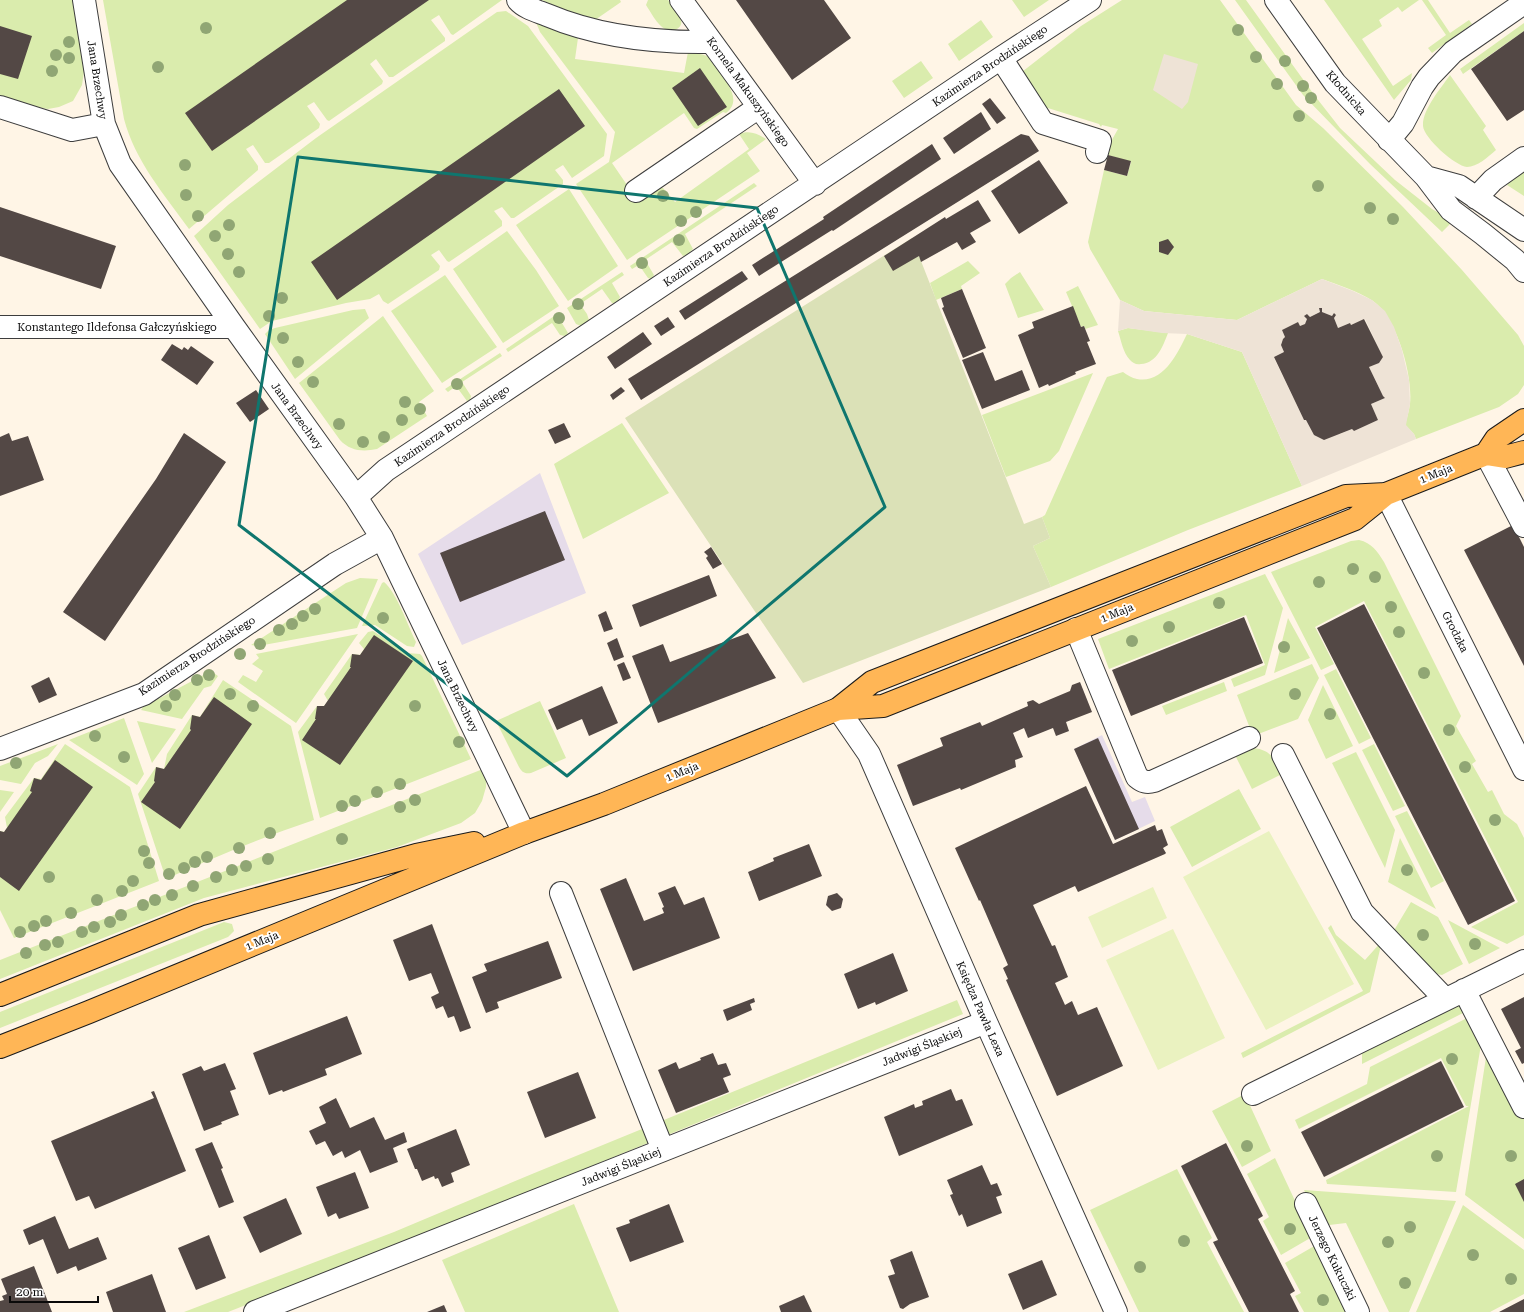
<svg xmlns="http://www.w3.org/2000/svg" width="1524" height="1312" font-family="'Roboto Serif',serif">
	<style>
		.industrial { fill: #e6dcea }
		.green { fill: #daecad }
		.cemetery { fill: #dbe1b7 }
		.pitch { fill: #eaf2c0 }
		.plaza { fill: #eee3d6; fill-rule: evenodd }
		.building { fill: #534845 }
		.lines { fill: none; stroke-linecap: round; stroke-linejoin: round }
		.minor-casing { stroke: #3d3d3d; stroke-width: 24 }
		.major-casing { stroke: #1b1b1b; stroke-width: 24 }
		.minor { stroke: #fff; stroke-width: 22 }
		.major { stroke: #ffb656; stroke-width: 22 }
		.tree { fill: #90a674 }
		.marked { fill: none; stroke: #0f766e; stroke-width: 3; stroke-linejoin: round }
		.labels { text-anchor: middle; dominant-baseline: central; stroke-width: 4; stroke-linejoin: round; paint-order: stroke }
		.street-label { font-size: 11px; fill: #0a0a0a; stroke: #fff }
	</style>
	<rect width="100%" height="100%" fill="#fff5e6"/>
	<!-- industrial -->
	<path class="industrial" d="M540,473L586,593L462,645L418,554Z
		M1102,735L1132,802L1145,797L1155,821L1115,840L1074,749Z"/>
	<!-- green -->
	<path class="green" d="M0,0H75L85,65L82,85L73,101L59,107L48,109L31,106L0,96Z
		M103,0H502L453,35L451,34L439,15L431,20L445,38V41L393,77H389L376,59L370,64L383,81L382,84L329,121L327,120L314,102L307,106L320,124L319,128L269,163H265L253,145L246,149L258,166V170L189,229C164,194 135,161 124,119Z
		M542,0H620L621,2L595,20L583,18Z
		M648,0H668C673,6 689,22 677,29C674,31 668,31 665,29C658,26 650,11 646,5Z
		M1012,0H1049L1024,17Z
		M1122,0H1220L1296,105L1323,128L1403,207L1462,270L1518,335L1524,346V385L1518,394L1499,407L1416,439L1414,434L1405,425C1407,418 1409,411 1410,404C1413,375 1397,318 1373,301C1358,291 1338,285 1322,279L1237,320L1144,311L1120,300L1090,249L1088,242L1104,170L1127,176L1131,162L1104,154L1118,129L1102,125L1101,127L1099,124L1035,104L1018,75L1081,26Z
		M1235,0H1246L1315,96L1340,128L1395,180L1432,209L1453,221L1442,232L1370,164L1303,95Z
		M1324,0H1419L1402,12L1398,7L1379,20L1382,26L1362,39L1393,86L1412,73L1411,80L1394,100Z
		M1422,0H1428L1450,33L1469,20L1472,24L1432,53L1428,48L1446,35Z
		M506,11L528,26L607,134L604,156L572,178L563,165L555,170L563,180V184L514,218H511L502,207L494,211L502,221V226L449,262L447,261L439,250L431,255L440,266L439,270L388,304L383,301L379,294L370,299L346,303L272,321L260,329L194,236L228,205L316,138L497,12Z
		M535,20L578,38L575,59L684,73L688,52C694,53 706,54 712,59C715,62 718,68 720,72C728,84 742,101 726,113L723,112L697,129L694,128L684,113L612,163L638,201L660,187L663,188L675,202L749,149L739,134C749,130 757,133 766,139L747,153L760,171L627,260L576,184L609,162L615,132L540,32Z
		M981,20L993,37L959,61L948,44Z
		M1524,23V31L1463,74L1460,69Z
		M921,61L933,78L904,98L892,81Z
		M1450,75L1486,126L1483,130L1496,150C1488,157 1477,167 1467,167C1455,166 1424,138 1423,126C1422,110 1441,88 1450,75Z
		M1524,171V196L1507,185L1512,179Z
		M754,183L757,186L685,234L693,249L687,255L683,256L672,242L645,260L654,275L651,279L648,278L639,265L632,269L630,266Z
		M569,189L618,266L568,301L516,225Z
		M507,231L536,270L559,306L503,343L453,269Z
		M968,261L980,273L961,286L962,289L936,300L930,283Z
		M622,272L624,275L612,283L620,297L618,301L614,303H612L602,289L580,304L587,314L589,320L581,326L576,324L567,308Z
		M1020,272L1044,310L1018,318L1005,284L1011,278Z
		M445,275L497,347L442,383L391,311Z
		M1078,286L1098,325L1085,329L1084,326L1081,327L1066,292Z
		M365,309L369,318L295,379L265,334L269,330L275,328L353,310Z
		M560,312L562,316L559,318L568,333L565,336L560,335L552,323L508,352L506,349Z
		M383,316L434,391L419,402L427,416L377,449C363,452 350,451 340,440L299,383Z
		M1128,328L1168,333C1163,346 1157,363 1141,364C1136,365 1133,363 1130,360C1123,353 1121,340 1118,331Z
		M1187,334L1242,352L1302,486L1188,530L1051,587L1033,546L1050,538L1042,517L1045,515L1105,381L1107,377L1123,372C1127,375 1132,378 1137,379C1164,384 1178,352 1187,334Z
		M500,353L502,356L462,382L471,396L470,400L467,401L456,386L448,392L445,389Z
		M1093,373L1059,451L1050,461L1006,477L982,415Z
		M622,423L669,493L583,539L554,464Z
		M1359,540C1372,543 1377,551 1384,562L1461,716L1456,726L1476,761L1472,764L1488,792L1492,790L1504,814L1517,824L1524,838V935L1507,944L1471,927L1518,902L1364,601L1315,627L1334,664L1321,670L1271,572L1351,541Z
		M1265,574L1283,608L1265,675L1234,687L1231,679L1265,665L1246,615L1109,669L1098,639Z
		M360,578L378,579L357,628L258,646L251,645L346,583Z
		M384,582C397,593 408,626 416,642L414,647L407,646L375,625L362,626L382,583Z
		M1288,618L1310,658L1274,673Z
		M373,631L407,653L420,654L422,656L471,759L320,818L298,732L317,706H324L328,701L324,694L352,654L360,655L364,649L359,643L368,632Z
		M358,634L296,723L238,682L243,675L256,682L263,671L252,664L259,658L256,654Z
		M1312,664L1319,678L1298,719L1253,736L1237,695Z
		M1336,669L1371,738L1359,744L1324,675Z
		M211,671L218,676L211,686L204,688L182,719L141,710L143,707Z
		M223,680L291,726L314,820C263,837 214,857 166,879L138,794L156,767L164,769L167,754L192,715L200,717Z
		M1224,682L1227,691L1166,715L1162,706Z
		M1323,685L1353,746L1326,759L1308,720Z
		M540,701L566,758L531,773C524,774 522,772 519,767L496,721Z
		M124,718L144,774L137,785L69,740Z
		M137,721L176,729L152,763Z
		M58,744L48,756L35,763L21,784L0,780V766Z
		M65,744L130,787L159,881L14,938L0,910V831L4,832L7,828L5,817L34,778L41,779Z
		M1374,744L1405,806L1393,811L1362,750Z
		M1253,748C1272,750 1274,759 1282,774L1252,789L1235,755Z
		M1356,752L1395,830L1385,868L1332,763Z
		M483,769L486,774V787L482,801L475,813L461,823L397,847L204,898L0,979V960Z
		M1239,789L1261,829L1192,867L1170,827Z
		M0,790L14,792L0,812Z
		M1407,811L1444,881L1431,888L1395,816Z
		M1400,838L1436,909L1388,882Z
		M1411,902L1438,917L1463,964L1442,975L1427,972L1390,937Z
		M1448,920L1500,948L1469,964Z
		M224,922L232,924L234,931L228,937L0,1028V1012Z
		M1331,925L1336,935L1365,960L1382,941L1370,992L1243,1058L1241,1053L1363,991L1328,928Z
		M1462,997L1469,1010L1362,1064V1050Z
		M957,1000L963,1014L428,1233L228,1312H184L394,1232L532,1174Z
		M1473,1015L1483,1033L1456,1192L1327,1184L1326,1180L1469,1106H1466L1441,1058L1299,1129L1295,1120L1367,1084L1370,1067Z
		M1488,1044L1524,1114V1239L1465,1195Z
		M1241,1096L1247,1099L1271,1151L1242,1167L1212,1111Z
		M1275,1158L1312,1237L1281,1255L1263,1221L1269,1217L1247,1174Z
		M1177,1169L1212,1238L1207,1242L1244,1312H1139L1090,1210Z
		M1304,1190L1456,1201L1409,1312H1389L1346,1223L1321,1226Z
		M574,1204L619,1312H465L442,1260Z
		M1463,1205L1524,1250V1294L1490,1312H1416Z
		M1316,1245L1348,1312H1304L1295,1296L1301,1293L1285,1263Z"/>
	<!-- cemetery -->
	<path class="cemetery" d="M912,238L1024,524L1042,517L1050,538L1033,546L1051,587L803,683L625,418Z"/>
	<!-- pitch -->
	<path class="pitch" d="M1269,831L1354,984L1266,1030L1183,877Z
		M1153,887L1167,918L1102,948L1088,917Z
		M1173,929L1225,1038L1158,1070L1106,960Z"/>
	<!-- plaza -->
	<path class="plaza" d="M1164,54L1198,64L1188,102L1182,109L1153,90Z
		M1322,279L1353,291L1372,300L1385,311L1394,327L1402,350L1409,380L1410,404L1406,425L1414,434L1416,439L1302,486L1242,352L1187,334L1162,333L1128,328L1118,331L1120,300L1144,311L1237,320ZM1319,308H1322V312L1332,316L1334,313L1336,315L1334,318L1338,328L1350,323L1351,325L1365,319L1383,357L1376,364L1369,367L1383,396L1385,398L1371,404L1378,420L1354,431L1352,429L1340,434L1328,410L1304,420L1274,358L1284,352L1281,344L1283,339L1285,337L1282,330L1298,322L1300,326L1305,324L1307,319L1305,316L1307,314L1310,317L1320,312Z"/>
	<!-- building -->
	<path class="building" d="M347,0H429L212,151L185,113Z
		M736,0H824L851,38L792,80Z
		M0,26L32,36L18,79L0,74Z
		M1524,31V110L1507,121L1471,69Z
		M700,68L727,107L698,126L672,88Z
		M559,89L585,126L337,300L311,262Z
		M990,98L1006,118L997,124L982,104Z
		M981,112L991,129L954,154L943,138Z
		M1021,134L1029,136L1039,151L641,400L628,379Z
		M932,144L941,159L833,231L832,230L759,276L752,265L824,219L823,217Z
		M1108,155L1131,161L1127,176L1104,170Z
		M1039,160L1068,203L1019,234L991,191Z
		M978,200L991,221L970,233L976,242L962,250L957,242L921,262L919,256L893,271L884,256L945,217L946,219Z
		M0,207L116,246L101,289L0,256Z
		M1168,239L1174,247L1168,255L1159,252V242Z
		M742,271L748,279L685,320L679,311Z
		M962,289L986,348L963,358L942,308L944,307L941,298Z
		M1073,306L1081,327L1084,326L1090,341L1087,342L1096,364L1075,372L1076,374L1049,386L1048,384L1039,388L1018,335L1034,328L1032,322Z
		M1319,308H1322V312L1332,316L1334,313L1336,315L1334,318L1338,328L1350,323L1351,325L1364,319L1383,357L1379,363L1369,367L1383,396L1385,398L1371,404L1378,420L1354,431L1352,429L1324,440L1314,435L1306,420H1304L1274,357L1284,352L1281,345L1283,339L1285,337L1282,330L1298,322L1300,326L1305,324L1307,319L1304,316L1307,314L1310,317L1320,312Z
		M668,317L675,327L661,336L654,326Z
		M643,332L652,344L615,369L607,357Z
		M172,344L182,350L184,347L188,350L191,346L214,362L197,385L161,360Z
		M983,352L995,381L1022,370L1030,390L982,409L962,360Z
		M621,387L625,391L613,400L610,395Z
		M256,390L269,409L250,422L236,403Z
		M564,423L571,437L555,444L548,430Z
		M9,433L12,441L28,436L44,480L0,496V437Z
		M184,433L226,462L105,641L63,612L156,479Z
		M545,511L565,560L460,602L440,553Z
		M1513,525L1524,547V666L1464,550Z
		M711,547L722,564L713,569L706,558L708,556L704,552Z
		M709,575L717,596L640,627L632,605Z
		M1364,604L1515,901L1468,925L1317,628Z
		M606,611L613,629L604,632L598,615Z
		M1244,617L1263,663L1131,716L1112,670Z
		M748,633L776,678L658,723L632,656L663,644L670,662Z
		M374,635L413,661L340,765L302,740L316,719H315L317,706H324L351,667H350L352,654L360,655Z
		M617,638L624,657L614,661L607,643Z
		M624,662L631,678L623,681L617,665Z
		M49,677L57,695L39,703L31,686Z
		M1080,682L1092,712L1066,722L1069,731L1056,736L1053,728L1028,738L1024,728L1013,733L1023,757L1015,760L1016,767L961,790L960,788L913,806L897,765L943,746L940,738L980,722L982,726L1028,706L1027,702L1033,700L1039,704L1070,691L1072,685Z
		M602,686L618,723L589,736L582,719L557,730L548,710Z
		M214,697L252,724L180,829L141,802L155,782L154,781L156,767L164,769L191,730L190,729L192,715L200,717Z
		M1098,738L1139,829L1115,840L1074,749Z
		M55,760L93,787L19,891L0,877V831L4,832L32,792L30,791L34,778L41,780Z
		M1086,786L1113,844L1155,825L1157,831L1162,829L1168,845L1163,848L1166,853L1165,854L1078,892L1075,886L1033,905L1052,946L1055,945L1068,977L1055,983L1065,1005L1072,1001L1078,1015L1097,1007L1123,1066L1057,1096L1006,980L1008,979L1003,968L1008,965L980,900L979,901L955,848Z
		M809,844L822,876L759,901L748,872L774,861L773,858Z
		M626,878L644,921L664,913L662,908L664,907L658,893L675,886L684,905L704,897L720,938L633,971L600,889Z
		M837,893L843,899L841,908L832,911L826,905L828,896Z
		M432,924L471,1028L460,1032L454,1016L448,1018L443,1006L436,1009L431,997L439,993L431,973L409,981L393,940Z
		M548,941L562,978L497,1002L499,1008L486,1013L472,977L487,971L484,964Z
		M893,953L908,991L876,1005L875,1002L858,1009L844,974Z
		M1524,997V1063L1522,1064L1515,1051L1521,1048L1501,1009Z
		M754,998L755,1002L750,1004L752,1010L727,1021L723,1010Z
		M347,1016L362,1054L325,1069L327,1075L283,1092L282,1090L269,1095L253,1053Z
		M713,1053L718,1065L726,1063L731,1075L723,1078L729,1092L676,1113L658,1070L676,1062L679,1069L701,1060L700,1058Z
		M1441,1061L1464,1107L1324,1177L1301,1132Z
		M225,1063L236,1089L230,1091L239,1115L221,1122L222,1124L204,1131L182,1074L201,1066L204,1071Z
		M578,1072L596,1118L545,1138L527,1092Z
		M951,1089L956,1101L962,1099L973,1125L899,1156L884,1117L914,1104L915,1108L923,1105L922,1101Z
		M154,1091L186,1171L95,1209L89,1196L76,1201L51,1141L154,1098L151,1092Z
		M336,1098L350,1128L374,1117L385,1140L404,1132L407,1142L393,1148L398,1162L370,1173L360,1150L345,1158L342,1151L333,1156L325,1141L316,1145L309,1131L326,1123L319,1107Z
		M456,1129L470,1165L451,1173L454,1182L442,1187L438,1178L435,1179L434,1176L422,1181L417,1169H415L407,1149Z
		M212,1142L223,1168L221,1169L234,1202L219,1208L195,1149Z
		M1226,1143L1263,1216L1258,1219L1295,1291L1290,1294L1299,1312H1249L1213,1242L1218,1240L1181,1166Z
		M982,1165L991,1185L997,1183L1002,1195L996,1197L1002,1213L967,1227L962,1214L959,1216L950,1195L953,1194L947,1180Z
		M355,1172L369,1208L339,1219L336,1213L328,1217L316,1187Z
		M1524,1179V1202L1515,1184Z
		M286,1198L302,1234L260,1253L243,1217Z
		M669,1204L684,1242L630,1262L616,1228L630,1223L629,1220Z
		M55,1216L69,1249L98,1237L107,1259L78,1271L76,1266L57,1274L43,1239L29,1245L23,1230Z
		M209,1235L226,1278L196,1290L178,1248Z
		M912,1251L929,1297L910,1304L903,1309L900,1308L888,1276L895,1274L890,1260Z
		M1042,1260L1057,1295L1023,1310L1008,1274Z
		M34,1266L52,1312H0V1301L4,1300L2,1296L7,1294L1,1279Z
		M152,1274L166,1312H113L106,1292Z
		M804,1295L812,1312H781L779,1306Z
		M1524,1299V1312H1499Z
		M444,1305L447,1312H427Z"/>
	<g class="lines">
		<defs>
			<path id="minor" d="M84,0L104,124L120,164L234,327L356,497L382,538L524,833
				M518,0C525,8 537,11 547,15C599,37 655,43 711,42
				M681,0L815,184
				M1276,0L1335,83L1426,177L1451,210L1483,234L1515,260L1524,271
				M1001,58L1043,123L1100,141L1097,152
				M0,107L72,130L104,124
				M1389,140L1403,123L1422,87L1429,77L1453,52L1524,3
				M1426,177L1459,186L1524,230
				M636,191L759,107
				M1476,198L1493,180L1524,158
				M0,327H234
				M1486,454L1524,526
				M1386,494L1524,769
				M356,497L386,470L1001,58L1090,0
				M1076,629L1137,777C1143,782 1147,783 1154,781L1249,738
				M838,709L869,754L986,1022L1116,1312
				M0,749L144,694L335,564L382,538
				M1283,755L1362,912L1445,999
				M561,893L663,1150
				M1464,990L1524,1107
				M1253,1094L1524,961
				M1306,1204L1358,1312
				M255,1312L986,1022"/>
			<path id="major" d="M1486,454L1496,439L1524,420
				M838,709L883,706L1355,519L1386,494L1486,454L1505,457L1524,452
				M0,995L199,915L416,855L474,843
				M0,1047L89,1012L524,833L604,804L838,709L872,682L1346,496L1386,494"/>
		</defs>
		<!-- minor casing -->
		<use href="#minor" class="minor-casing"/>
		<!-- major casing -->
		<use href="#major" class="major-casing"/>
		<!-- minor -->
		<use href="#minor" class="minor"/>
		<!-- major -->
		<use href="#major" class="major"/>
	</g>
	<!-- trees -->
	<g class="tree">
		<circle cx="206" cy="28" r="6"/>
		<circle cx="1238" cy="30" r="6"/>
		<circle cx="69" cy="42" r="6"/>
		<circle cx="56" cy="55" r="6"/>
		<circle cx="1256" cy="57" r="6"/>
		<circle cx="69" cy="58" r="6"/>
		<circle cx="1285" cy="61" r="6"/>
		<circle cx="158" cy="67" r="6"/>
		<circle cx="52" cy="71" r="6"/>
		<circle cx="1277" cy="84" r="6"/>
		<circle cx="1303" cy="86" r="6"/>
		<circle cx="1311" cy="98" r="6"/>
		<circle cx="1299" cy="116" r="6"/>
		<circle cx="185" cy="165" r="6"/>
		<circle cx="1318" cy="186" r="6"/>
		<circle cx="186" cy="195" r="6"/>
		<circle cx="663" cy="196" r="6"/>
		<circle cx="1370" cy="208" r="6"/>
		<circle cx="696" cy="212" r="6"/>
		<circle cx="198" cy="216" r="6"/>
		<circle cx="1393" cy="219" r="6"/>
		<circle cx="681" cy="221" r="6"/>
		<circle cx="229" cy="225" r="6"/>
		<circle cx="215" cy="236" r="6"/>
		<circle cx="679" cy="240" r="6"/>
		<circle cx="228" cy="254" r="6"/>
		<circle cx="642" cy="263" r="6"/>
		<circle cx="239" cy="272" r="6"/>
		<circle cx="282" cy="298" r="6"/>
		<circle cx="578" cy="304" r="6"/>
		<circle cx="269" cy="316" r="6"/>
		<circle cx="559" cy="318" r="6"/>
		<circle cx="283" cy="338" r="6"/>
		<circle cx="298" cy="362" r="6"/>
		<circle cx="313" cy="382" r="6"/>
		<circle cx="457" cy="384" r="6"/>
		<circle cx="405" cy="402" r="6"/>
		<circle cx="420" cy="409" r="6"/>
		<circle cx="402" cy="420" r="6"/>
		<circle cx="339" cy="424" r="6"/>
		<circle cx="384" cy="437" r="6"/>
		<circle cx="363" cy="442" r="6"/>
		<circle cx="1353" cy="569" r="6"/>
		<circle cx="1375" cy="577" r="6"/>
		<circle cx="1319" cy="582" r="6"/>
		<circle cx="1219" cy="603" r="6"/>
		<circle cx="1391" cy="607" r="6"/>
		<circle cx="315" cy="609" r="6"/>
		<circle cx="303" cy="616" r="6"/>
		<circle cx="383" cy="618" r="6"/>
		<circle cx="292" cy="624" r="6"/>
		<circle cx="1169" cy="627" r="6"/>
		<circle cx="279" cy="630" r="6"/>
		<circle cx="1399" cy="632" r="6"/>
		<circle cx="1132" cy="641" r="6"/>
		<circle cx="260" cy="644" r="6"/>
		<circle cx="1284" cy="647" r="6"/>
		<circle cx="240" cy="654" r="6"/>
		<circle cx="1424" cy="673" r="6"/>
		<circle cx="209" cy="675" r="6"/>
		<circle cx="197" cy="680" r="6"/>
		<circle cx="230" cy="694" r="6"/>
		<circle cx="1295" cy="694" r="6"/>
		<circle cx="175" cy="695" r="6"/>
		<circle cx="166" cy="706" r="6"/>
		<circle cx="253" cy="706" r="6"/>
		<circle cx="415" cy="706" r="6"/>
		<circle cx="1330" cy="714" r="6"/>
		<circle cx="1449" cy="730" r="6"/>
		<circle cx="95" cy="736" r="6"/>
		<circle cx="459" cy="742" r="6"/>
		<circle cx="124" cy="757" r="6"/>
		<circle cx="16" cy="763" r="6"/>
		<circle cx="1465" cy="767" r="6"/>
		<circle cx="400" cy="784" r="6"/>
		<circle cx="377" cy="792" r="6"/>
		<circle cx="415" cy="800" r="6"/>
		<circle cx="355" cy="801" r="6"/>
		<circle cx="342" cy="806" r="6"/>
		<circle cx="400" cy="807" r="6"/>
		<circle cx="1495" cy="820" r="6"/>
		<circle cx="270" cy="833" r="6"/>
		<circle cx="342" cy="839" r="6"/>
		<circle cx="239" cy="848" r="6"/>
		<circle cx="144" cy="851" r="6"/>
		<circle cx="207" cy="857" r="6"/>
		<circle cx="268" cy="859" r="6"/>
		<circle cx="195" cy="862" r="6"/>
		<circle cx="149" cy="863" r="6"/>
		<circle cx="246" cy="866" r="6"/>
		<circle cx="184" cy="868" r="6"/>
		<circle cx="232" cy="870" r="6"/>
		<circle cx="1407" cy="870" r="6"/>
		<circle cx="169" cy="874" r="6"/>
		<circle cx="49" cy="877" r="6"/>
		<circle cx="216" cy="877" r="6"/>
		<circle cx="133" cy="881" r="6"/>
		<circle cx="193" cy="886" r="6"/>
		<circle cx="122" cy="891" r="6"/>
		<circle cx="172" cy="895" r="6"/>
		<circle cx="97" cy="900" r="6"/>
		<circle cx="155" cy="900" r="6"/>
		<circle cx="143" cy="905" r="6"/>
		<circle cx="71" cy="913" r="6"/>
		<circle cx="121" cy="915" r="6"/>
		<circle cx="46" cy="921" r="6"/>
		<circle cx="110" cy="922" r="6"/>
		<circle cx="34" cy="926" r="6"/>
		<circle cx="94" cy="927" r="6"/>
		<circle cx="20" cy="932" r="6"/>
		<circle cx="82" cy="932" r="6"/>
		<circle cx="1423" cy="935" r="6"/>
		<circle cx="58" cy="942" r="6"/>
		<circle cx="1475" cy="944" r="6"/>
		<circle cx="45" cy="945" r="6"/>
		<circle cx="26" cy="953" r="6"/>
		<circle cx="1452" cy="1059" r="6"/>
		<circle cx="1247" cy="1146" r="6"/>
		<circle cx="1437" cy="1156" r="6"/>
		<circle cx="1511" cy="1156" r="6"/>
		<circle cx="1410" cy="1227" r="6"/>
		<circle cx="1290" cy="1229" r="6"/>
		<circle cx="1184" cy="1241" r="6"/>
		<circle cx="1388" cy="1242" r="6"/>
		<circle cx="1473" cy="1255" r="6"/>
		<circle cx="1140" cy="1267" r="6"/>
		<circle cx="1511" cy="1279" r="6"/>
		<circle cx="1405" cy="1283" r="6"/>
		<circle cx="1323" cy="1300" r="6"/>
	</g>
	<!-- marked area -->
	<path class="marked" d="M298,157L757,208L885,507L567,776L239,525Z"/>
	<g class="labels">
		<!-- street labels -->
		<g class="street-label">
			<text transform="translate(990 66) rotate(-34)">Kazimierza Brodzińskiego</text>
			<text transform="translate(97 80) rotate(81)">Jana Brzechwy</text>
			<text transform="translate(748 92) rotate(54)">Kornela Makuszyńskiego</text>
			<text transform="translate(1346 93) rotate(49)">Kłodnicka</text>
			<text transform="translate(721 246) rotate(-34)">Kazimierza Brodzińskiego</text>
			<text x="117" y="327">Konstantego Ildefonsa Gałczyńskiego</text>
			<text transform="translate(297 416) rotate(54)">Jana Brzechwy</text>
			<text transform="translate(452 426) rotate(-34)">Kazimierza Brodzińskiego</text>
			<text transform="translate(1436 474) rotate(-22)">1 Maja</text>
			<text transform="translate(1117 613) rotate(-22)">1 Maja</text>
			<text transform="translate(1455 632) rotate(63)">Grodzka</text>
			<text transform="translate(197 656) rotate(-33)">Kazimierza Brodzińskiego</text>
			<text transform="translate(458 696) rotate(64)">Jana Brzechwy</text>
			<text transform="translate(682 772) rotate(-22)">1 Maja</text>
			<text transform="translate(262 941) rotate(-22)">1 Maja</text>
			<text transform="translate(980 1009) rotate(66)">Księdza Pawła Lexa</text>
			<text transform="translate(922 1047) rotate(-22)">Jadwigi Śląskiej</text>
			<text transform="translate(621 1167) rotate(-22)">Jadwigi Śląskiej</text>
			<text transform="translate(1332 1258) rotate(64)">Jerzego Kukuczki</text>
		</g>
	</g>
	<!-- scale -->
	<path d="M10 1296v6h88v-6" fill="none" stroke="#0a0a0a" stroke-width="2"/>
	<text x="16" y="1296" font-size="12" fill="#0a0a0a" stroke="#ffffff" stroke-width="3" paint-order="stroke">20 m</text>
</svg>
